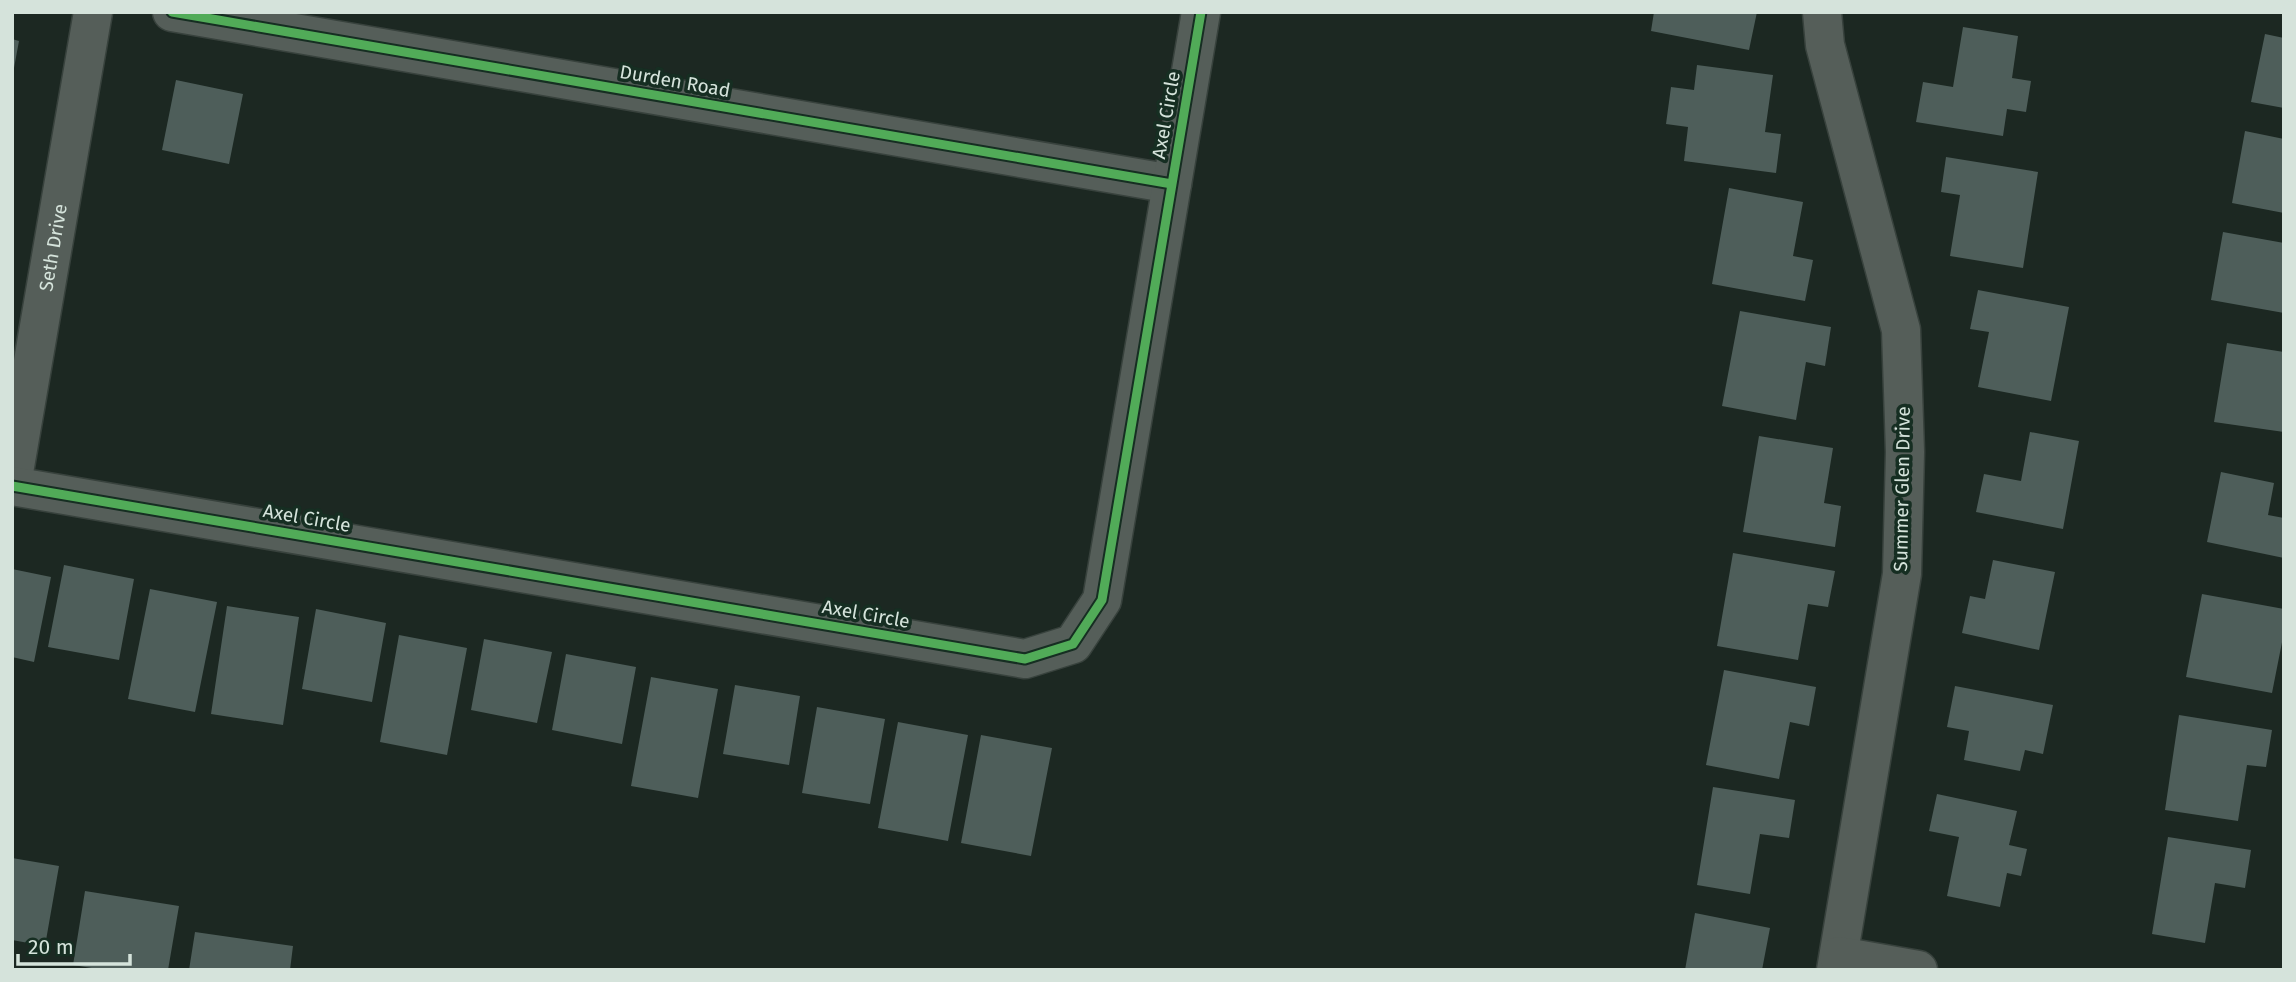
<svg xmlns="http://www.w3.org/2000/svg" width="2296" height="982" font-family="'Fira Sans',sans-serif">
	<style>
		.building { fill: #4e5e5a }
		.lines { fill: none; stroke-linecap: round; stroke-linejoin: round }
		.minor-casing { stroke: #38423d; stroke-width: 41 }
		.minor { stroke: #555e59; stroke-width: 38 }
		.cycleway-casing { stroke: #162e22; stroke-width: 13 }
		.cycleway { stroke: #51ab58; stroke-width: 9 }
		.labels { text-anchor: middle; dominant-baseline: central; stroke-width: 7; stroke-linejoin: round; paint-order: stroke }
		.street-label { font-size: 19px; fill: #d5e3db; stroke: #162e22 }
	</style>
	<rect width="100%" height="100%" fill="#1c2822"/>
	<!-- building -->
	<path class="building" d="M1654,12H1757L1749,50L1651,31Z
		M1963,27L2018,36L2012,78L2031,81L2026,112L2007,109L2003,136L1916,122L1923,82L1953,87Z
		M2265,34L2284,38V108L2251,102Z
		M12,39L19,41L14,68H12Z
		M1697,65L1773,75L1765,132L1781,134L1776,173L1684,161L1688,127L1666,124L1671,87L1694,90Z
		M176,80L243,94L229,164L162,150Z
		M2245,131L2284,139V213L2232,203Z
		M1946,157L2038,172L2023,268L1950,256L1960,195L1941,192Z
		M1729,188L1803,202L1793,256L1813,260L1805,301L1712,284Z
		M2223,232L2284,243V313L2211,300Z
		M1978,290L2069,307L2051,401L1978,387L1989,332L1970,329Z
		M1740,311L1831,327L1825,366L1806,362L1796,420L1722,406Z
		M2227,343L2284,352V432L2214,422Z
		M2030,432L2079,441L2063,529L1976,512L1984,474L2021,481Z
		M1759,436L1833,448L1824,503L1841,506L1835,547L1743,532Z
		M2221,472L2274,483L2268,515L2284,518V558L2207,542Z
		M1733,553L1835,571L1828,607L1808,604L1798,660L1717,646Z
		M1993,560L2055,572L2039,650L1962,633L1970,596L1985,599Z
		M64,565L134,579L119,660L48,647Z
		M12,569L51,577L34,662L12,657Z
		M150,589L217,602L195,712L128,699Z
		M2202,594L2284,609V632L2272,693L2186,677Z
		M227,606L299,617L283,725L211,714Z
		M316,609L386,623L372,702L302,689Z
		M399,635L467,648L447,755L380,742Z
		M484,639L552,652L537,723L471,710Z
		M566,654L636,667L622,744L552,730Z
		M1724,670L1816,687L1809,726L1790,722L1779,779L1706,765Z
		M651,677L718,689L698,798L631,786Z
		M735,685L800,696L789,765L723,754Z
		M1955,686L2053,705L2043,754L2025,750L2020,771L1964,760L1969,731L1947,727Z
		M817,707L885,719L870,804L802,793Z
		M2179,715L2272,730L2266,767L2247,765L2238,821L2165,810Z
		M898,722L968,735L948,841L878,828Z
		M981,735L1052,748L1031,856L961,843Z
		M1713,787L1795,800L1789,838L1760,834L1750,894L1697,885Z
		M1937,794L2017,811L2009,845L2027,849L2021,876L2007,873L2000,907L1947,896L1959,837L1929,831Z
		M2168,837L2251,850L2245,888L2215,883L2205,943L2152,934Z
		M12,858L59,866L45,946L12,940Z
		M85,891L179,906L168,970H104L73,965Z
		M1695,913L1770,928L1762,970H1685Z
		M195,932L293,946L290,970H189Z"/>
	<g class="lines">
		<defs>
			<g id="minor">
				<path d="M172,12L1172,184"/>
				<path d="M1822,12L1825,45L1901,330L1905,452L1902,574L1836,970"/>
				<path id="s1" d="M12,484L93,12"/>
				<path d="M12,486L1025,659L1073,644L1102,600L1201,12"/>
				<path d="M1839,956L1918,970"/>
			</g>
		</defs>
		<!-- minor casing -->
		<use href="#minor" class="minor-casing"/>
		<!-- minor -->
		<use href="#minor" class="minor"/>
		<defs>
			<path id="cycleway" d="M172,12L1172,184
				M12,486L1025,659L1073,644L1102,600L1201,12"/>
		</defs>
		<!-- cycleway casing -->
		<use href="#cycleway" class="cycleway-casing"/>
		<!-- cycleway -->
		<use href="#cycleway" class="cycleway"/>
	</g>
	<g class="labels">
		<!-- street labels -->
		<g class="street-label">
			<text transform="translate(675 81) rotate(10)">Durden Road</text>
			<text transform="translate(1166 115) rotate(-80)">Axel Circle</text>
			<text stroke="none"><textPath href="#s1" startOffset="240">Seth Drive</textPath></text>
			<text transform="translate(1902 489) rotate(-89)">Summer Glen Drive</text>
			<text transform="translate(307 518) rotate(10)">Axel Circle</text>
			<text transform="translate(866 614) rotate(10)">Axel Circle</text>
		</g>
	</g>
	<!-- border -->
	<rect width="2296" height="982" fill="none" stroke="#d5e3db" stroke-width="28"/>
	<!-- scale -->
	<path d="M18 954v10h112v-10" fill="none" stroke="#d5e3db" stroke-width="3.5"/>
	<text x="28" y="954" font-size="21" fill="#d5e3db" stroke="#162e22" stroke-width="5" paint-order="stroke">20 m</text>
</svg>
